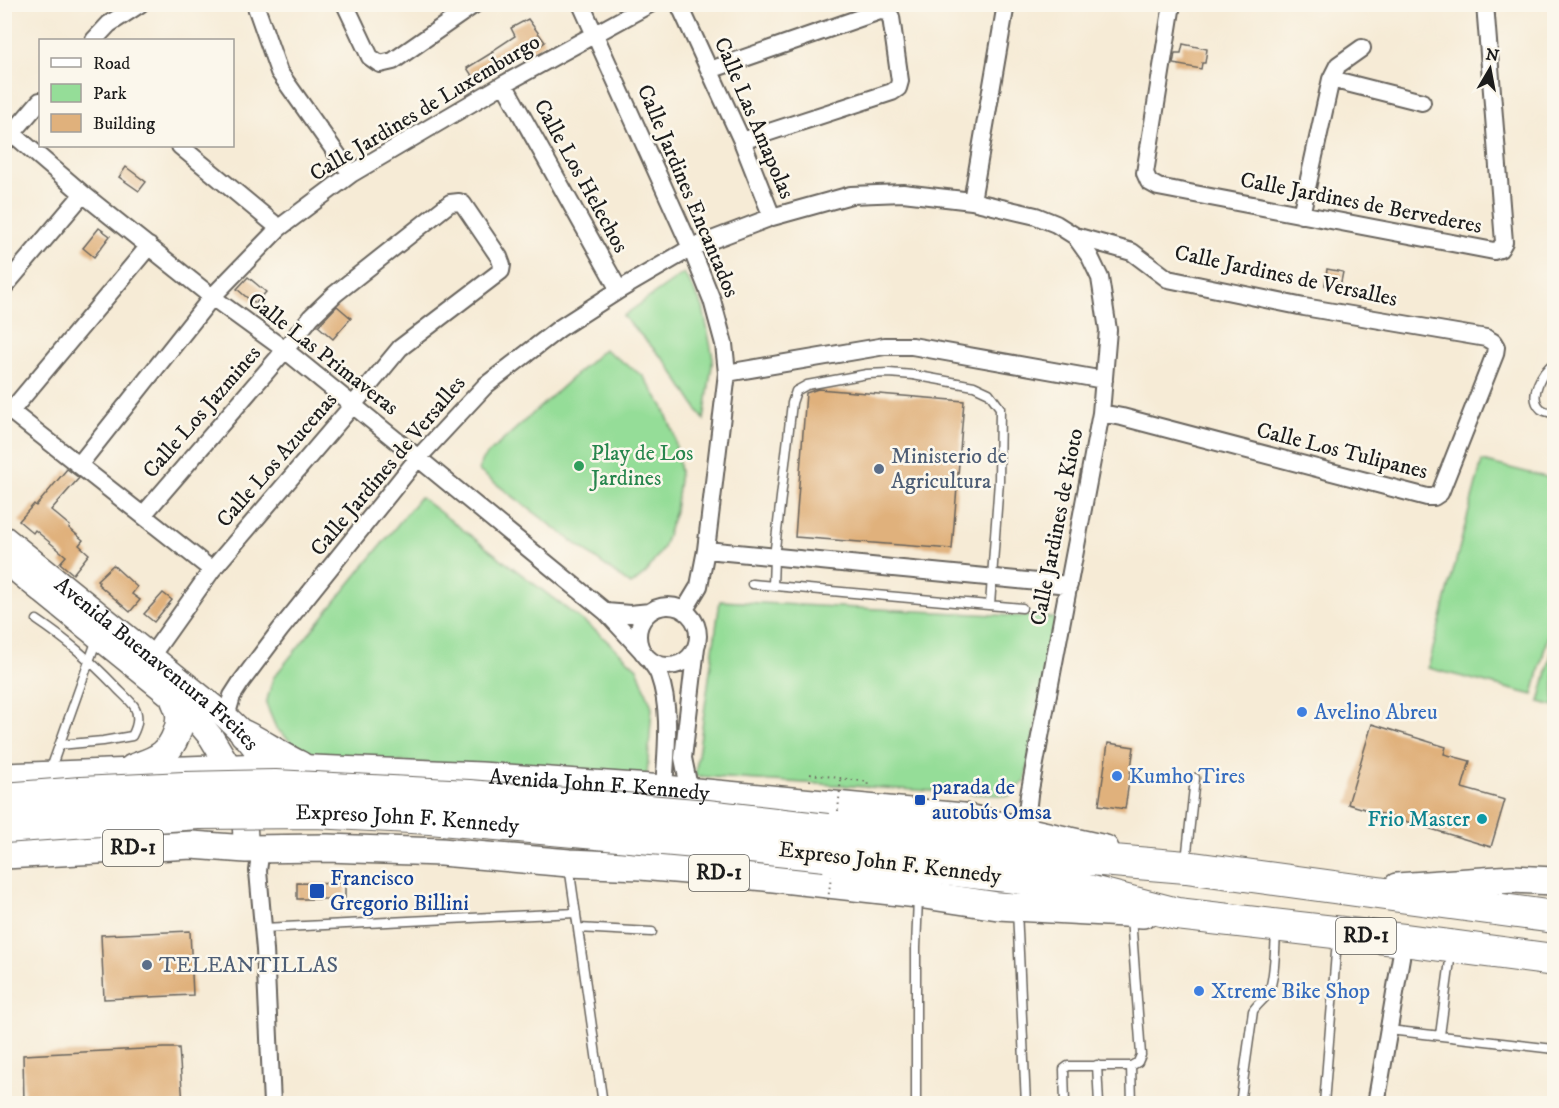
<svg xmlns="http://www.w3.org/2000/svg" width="1559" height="1108" font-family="'IM FELL DW Pica',serif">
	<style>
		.green { fill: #95dd98; stroke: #587c5a; stroke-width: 1.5 }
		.building { fill: #e0b17c }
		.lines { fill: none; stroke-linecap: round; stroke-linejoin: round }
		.lane-casing { stroke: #68645d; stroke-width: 11 }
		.street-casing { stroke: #68645d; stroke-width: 20 }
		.secondary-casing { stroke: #68645d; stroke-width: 27 }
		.primary-casing { stroke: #68645d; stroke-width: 30 }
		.highway-casing { stroke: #68645d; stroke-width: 34 }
		.path { stroke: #68645d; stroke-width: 2; stroke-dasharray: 1.5 4.5; stroke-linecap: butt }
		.lane { stroke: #fff; stroke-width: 8 }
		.street { stroke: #fff; stroke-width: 16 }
		.secondary { stroke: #fff; stroke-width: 24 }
		.primary { stroke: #fff; stroke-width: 27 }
		.highway { stroke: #fff; stroke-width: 32 }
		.highway-bridge-casing { stroke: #68645d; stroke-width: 34; stroke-linecap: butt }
		.path-bridge { stroke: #68645d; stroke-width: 2; stroke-dasharray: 1.5 4.5; stroke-linecap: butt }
		.highway-bridge { stroke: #fff; stroke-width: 32 }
		.leisure-dot { fill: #2e9e5b; stroke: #fbf7ec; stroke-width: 2 }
		.service-dot { fill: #5c6f8a; stroke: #fbf7ec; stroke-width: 2 }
		.shop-dot { fill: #3f7fe0; stroke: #fbf7ec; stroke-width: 2 }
		.transit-dot { fill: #1a4fb4; stroke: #fbf7ec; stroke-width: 2 }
		.culture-dot { fill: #0f9aa8; stroke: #fbf7ec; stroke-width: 2 }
		.labels { text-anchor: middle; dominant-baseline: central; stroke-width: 5; stroke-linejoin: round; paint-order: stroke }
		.shield { fill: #fbf7ec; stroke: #5f5e5a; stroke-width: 1.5 }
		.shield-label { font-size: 21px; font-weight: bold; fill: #1c1c1c }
		.street-label { font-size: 22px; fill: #1c1c1c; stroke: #fbf7ec }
		.leisure-label { font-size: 22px; fill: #27864d; stroke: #fbf7ec; text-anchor: start }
		.service-label { font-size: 22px; fill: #4e5e75; stroke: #fbf7ec; text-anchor: start }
		.shop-label { font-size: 22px; fill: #366cbe; stroke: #fbf7ec; text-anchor: start }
		.transit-label { font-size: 22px; fill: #164399; stroke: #fbf7ec; text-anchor: start }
		.culture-label { font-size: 22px; fill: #0d838f; stroke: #fbf7ec; text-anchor: end }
	</style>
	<rect width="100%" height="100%" fill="#fbf7ec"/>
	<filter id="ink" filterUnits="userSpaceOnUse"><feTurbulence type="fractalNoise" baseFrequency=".0167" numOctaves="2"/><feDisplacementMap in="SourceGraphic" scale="12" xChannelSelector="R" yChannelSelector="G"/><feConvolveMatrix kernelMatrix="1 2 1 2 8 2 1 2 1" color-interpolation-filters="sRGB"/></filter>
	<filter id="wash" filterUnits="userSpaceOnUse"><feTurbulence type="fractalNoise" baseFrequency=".008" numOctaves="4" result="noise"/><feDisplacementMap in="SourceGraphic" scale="24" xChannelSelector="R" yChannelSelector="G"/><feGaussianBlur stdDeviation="1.35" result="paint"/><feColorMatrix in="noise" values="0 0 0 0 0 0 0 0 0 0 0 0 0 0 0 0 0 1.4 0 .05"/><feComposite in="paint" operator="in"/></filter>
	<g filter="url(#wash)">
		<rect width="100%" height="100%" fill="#f6ebd6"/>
		<!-- green -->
		<path class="green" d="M684,273L703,307L713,358L704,420L667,363L623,316Z
			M604,349L643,376L663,406L674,434L680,472L675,511L663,548L646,573L631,585L479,471L481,461L489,453Z
			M1482,461L1554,479V611L1533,695L1428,668Z
			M420,497L596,631L637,668L652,707L647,776L327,758L298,748L276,728L266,704L273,678Z
			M720,601L1057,618L1025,781L1009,796L695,776Z
			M1554,644V706L1539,702Z"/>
		<g id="blocks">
			<!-- building -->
			<path class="building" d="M528,19L545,42L527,56L523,50L475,80L467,68L493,52L492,51L515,36L511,28Z
				M1183,44L1207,49L1205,63H1202L1201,69L1173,64L1175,53H1181Z
				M126,167L146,182L139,191L119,177Z
				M99,228L110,236L94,257L83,248Z
				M1327,269L1343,272L1340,287L1325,285Z
				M248,277L266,292L256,303L253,301L252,302L237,289Z
				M337,306L351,318L333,339L318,326Z
				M818,389L964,401L952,549L795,537L806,393Z
				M67,469L79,478L51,510L70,526L69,528L83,540L79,545L89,554L73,574L60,563L66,556L35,530L33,533L19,521L34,504L36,506Z
				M113,565L137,587L132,594L140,600L130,612L98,584L99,582L97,580Z
				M163,593L172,600L154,622L144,614Z
				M1372,724L1446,747L1444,754L1470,761L1462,788L1505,800L1491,847L1348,804Z
				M1108,743L1134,747L1125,809L1099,805Z
				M297,883L345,884V899H297Z
				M190,931L193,995L104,999L101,935Z
				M164,1048H179L183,1104H24L23,1055Z"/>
		</g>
	</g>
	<g filter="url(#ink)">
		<use href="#blocks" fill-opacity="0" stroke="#68645d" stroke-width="1.5"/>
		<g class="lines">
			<defs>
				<path id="lane" d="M1554,363C1543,371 1527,396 1541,409C1545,412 1550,412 1554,414
					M752,584L1022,608
					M773,586L774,557L792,403L796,391L807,385L867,374L889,373L913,375L974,386L989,393L1000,408L999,481L990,605
					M37,620C68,641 89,659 115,686C120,692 129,699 134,706C140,716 137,727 132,736L103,741L59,745
					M50,771L97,639
					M1186,861L1195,778
					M569,866L603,1104
					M1017,910L1026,1104
					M263,928L576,913
					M578,928L652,932
					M1389,1030L1554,1049
					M1440,1035L1451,953
					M1097,1065L1099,1104
					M1131,1066L1132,1104
					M916,1104V948L918,898
					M1065,1104L1064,1069L1068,1066H1131L1138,1062L1141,1055L1131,917
					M1240,1104L1253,1011C1257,1004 1265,999 1268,993C1275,981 1275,947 1276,932
					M1324,1104L1337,940"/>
				<path id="street" d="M255,4L279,72L351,174
					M345,4L370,57L380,64L393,61L475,4
					M581,4L691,248L712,300L724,344L727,373L706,550L699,586L684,611
					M679,4L742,141L772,217
					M1172,4L1145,173L1149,182L1158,187L1494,251L1500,249L1504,242L1485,4
					M94,40L109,24L140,4
					M710,70L880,11L887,12L891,17L900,81L898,88L892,92L742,141
					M1331,79L1422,102
					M504,84L619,290
					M12,133L83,194L212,297L285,350L418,458L606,612L642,651
					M4,143L40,101
					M180,146L279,228
					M972,201L1006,4
					M1301,215L1331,79L1338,65L1362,48
					M4,287L83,194
					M727,373L885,346H912L1104,380
					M4,406L212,570
					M11,411L149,246
					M79,465L212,297L279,228L351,174L504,84L650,4
					M143,515L285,350L311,317L335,294L450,203L459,202L463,204L499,257L502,265L501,271L400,348L353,405L212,570L151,656
					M706,550L1069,585
					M638 636a30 30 0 1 1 60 0a30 30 0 1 1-60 0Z
					M606,612L630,614L650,612
					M649,659C652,664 657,669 659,675C672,711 666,752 664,789
					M226,717L232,696L241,682L280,630L418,458L486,385L560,328L619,290L691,248L772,217L851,195L903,193L972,201L1036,216L1056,224L1075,236L1132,252L1168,279L1304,307L1486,338L1493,342L1496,347L1495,354L1440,493L1434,497H1427L1122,417L1101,413
					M690,792L683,758L696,647
					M1025,831L1029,795L1101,413L1108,330L1100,278L1090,257L1075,236
					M261,848L258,871L265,950L272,1104
					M1376,1104L1404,940"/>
				<g id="secondary">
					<path id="s1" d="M4,538L226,717L244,734L255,748"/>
					<path d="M4,560L174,698L194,717L211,737L243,790L246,849"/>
				</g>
				<g id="primary">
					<path d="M244,734C263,743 281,756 300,765"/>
					<path d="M133,768C143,764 155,761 163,754C174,745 182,725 179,711C178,707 175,702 174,698"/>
					<path id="s2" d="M4,777L265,767L481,776L664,789L963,817L1105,849"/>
					<path d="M4,855L192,845L246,849L327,848L441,852L569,863L641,866L765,877L918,894L998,906L1143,914"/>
					<path d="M1397,887L1512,879L1554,881"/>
				</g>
				<path id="highway" d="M827,830L1101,860L1186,867L1554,917
					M825,855L1049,881L1177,914L1404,940L1554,960"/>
			</defs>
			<!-- lane casing -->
			<use href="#lane" class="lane-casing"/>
			<!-- street casing -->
			<use href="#street" class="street-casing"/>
			<!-- secondary casing -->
			<use href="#secondary" class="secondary-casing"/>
			<!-- primary casing -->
			<use href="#primary" class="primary-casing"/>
			<!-- highway casing -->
			<use href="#highway" class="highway-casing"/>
			<!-- path -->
			<path class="path" d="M810,781L811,774L868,782L867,787"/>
			<!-- lane -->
			<use href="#lane" class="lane"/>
			<!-- street -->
			<use href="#street" class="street"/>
			<!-- secondary -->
			<use href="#secondary" class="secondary"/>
			<!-- primary -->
			<use href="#primary" class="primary"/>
			<!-- highway -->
			<use href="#highway" class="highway"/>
			<defs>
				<g id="highway-bridge">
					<path d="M4,799L81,793L184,788L275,786L469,796L589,806L707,816L827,830"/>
					<path id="s3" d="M4,827L198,813L315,812L430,818L740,846L825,855"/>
				</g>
			</defs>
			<!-- highway-bridge casing -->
			<use href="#highway-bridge" class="highway-bridge-casing"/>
			<!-- path-bridge -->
			<path class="path-bridge" d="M838,811L841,778
				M828,900L831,876"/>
			<!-- highway-bridge -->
			<use href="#highway-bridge" class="highway-bridge"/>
		</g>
	</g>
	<!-- markers -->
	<circle class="leisure-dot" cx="579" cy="466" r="6"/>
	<g class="service-dot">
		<circle cx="879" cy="469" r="6"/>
		<circle cx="147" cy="965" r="6"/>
	</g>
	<g class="shop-dot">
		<circle cx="1302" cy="712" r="6"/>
		<circle cx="1117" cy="776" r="6"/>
		<circle cx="1199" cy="991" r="6"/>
	</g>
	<g class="transit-dot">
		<rect x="914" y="794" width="12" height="12" rx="3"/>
		<rect x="309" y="883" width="16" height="16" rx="3"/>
	</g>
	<circle class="culture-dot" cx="1482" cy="819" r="6"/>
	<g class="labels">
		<!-- shield labels -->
		<g class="shield">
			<rect x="103" y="830" width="60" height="36" rx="4.5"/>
			<rect x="689" y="855" width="60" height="36" rx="4.5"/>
			<rect x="1336" y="918" width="60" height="36" rx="4.5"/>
		</g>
		<g class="shield-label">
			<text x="133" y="848">RD-1</text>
			<text x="719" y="873">RD-1</text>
			<text x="1366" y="936">RD-1</text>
		</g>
		<!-- street labels -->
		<g class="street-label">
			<text transform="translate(425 108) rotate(-31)">Calle Jardines de Luxemburgo</text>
			<text transform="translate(754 118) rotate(67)">Calle Las Amapolas</text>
			<text transform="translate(581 176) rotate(61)">Calle Los Helechos</text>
			<text transform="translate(688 191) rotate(67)">Calle Jardines Encantados</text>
			<text transform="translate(1361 203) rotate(11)">Calle Jardines de Bervederes</text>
			<text transform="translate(1286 276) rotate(12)">Calle Jardines de Versalles</text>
			<text transform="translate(323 354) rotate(38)">Calle Las Primaveras</text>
			<text transform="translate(202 412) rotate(-49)">Calle Los Jazmines</text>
			<text transform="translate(1342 451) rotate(14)">Calle Los Tulipanes</text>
			<text transform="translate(277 460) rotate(-49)">Calle Los Azucenas</text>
			<text transform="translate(388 466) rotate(-50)">Calle Jardines de Versalles</text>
			<text transform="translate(1057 527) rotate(-79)">Calle Jardines de Kioto</text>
			<text stroke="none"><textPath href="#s1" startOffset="198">Avenida Buenaventura Freites</textPath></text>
			<text stroke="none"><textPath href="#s2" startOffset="596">Avenida John F. Kennedy</textPath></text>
			<text stroke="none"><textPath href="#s3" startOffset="404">Expreso John F. Kennedy</textPath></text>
			<text transform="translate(890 863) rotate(7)">Expreso John F. Kennedy</text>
		</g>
		<!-- leisure labels -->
		<g class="leisure-label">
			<text x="591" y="453">Play de Los<tspan x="591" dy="25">Jardines</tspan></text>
		</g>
		<!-- service labels -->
		<g class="service-label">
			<text x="891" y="456">Ministerio de<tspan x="891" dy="25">Agricultura</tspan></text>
			<text x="159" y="965">TELEANTILLAS</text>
		</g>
		<!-- shop labels -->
		<g class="shop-label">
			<text x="1314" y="712">Avelino Abreu</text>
			<text x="1129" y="776">Kumho Tires</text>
			<text x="1211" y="991">Xtreme Bike Shop</text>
		</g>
		<!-- transit labels -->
		<g class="transit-label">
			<text x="932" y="787">parada de<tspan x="932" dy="25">autobús Omsa</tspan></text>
			<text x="330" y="878">Francisco<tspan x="330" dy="25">Gregorio Billini</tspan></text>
		</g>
		<!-- culture labels -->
		<g class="culture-label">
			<text x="1470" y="819">Frio Master</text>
		</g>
	</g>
	<!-- margin -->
	<rect width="1559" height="1108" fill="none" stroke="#fbf7ec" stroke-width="24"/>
	<!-- legend -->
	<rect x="39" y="39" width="195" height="108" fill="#fbf7ec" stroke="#a29f99" stroke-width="1.5"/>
	<rect x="51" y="58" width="30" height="9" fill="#ffffff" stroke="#a29f99" stroke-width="1.5"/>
	<text x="93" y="69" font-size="18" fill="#1c1c1c">Road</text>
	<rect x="51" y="84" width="30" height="18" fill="#95dd98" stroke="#a29f99" stroke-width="1.5"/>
	<text x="93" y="99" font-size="18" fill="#1c1c1c">Park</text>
	<rect x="51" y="114" width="30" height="18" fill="#e0b17c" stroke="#a29f99" stroke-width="1.5"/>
	<text x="93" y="129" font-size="18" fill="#1c1c1c">Building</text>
	<!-- north arrow -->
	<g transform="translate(1490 69) rotate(10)" stroke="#fbf7ec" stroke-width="4.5" paint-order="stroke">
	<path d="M0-4.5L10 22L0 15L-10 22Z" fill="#1c1c1c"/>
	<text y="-9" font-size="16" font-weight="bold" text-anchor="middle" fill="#1c1c1c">N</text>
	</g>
</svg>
